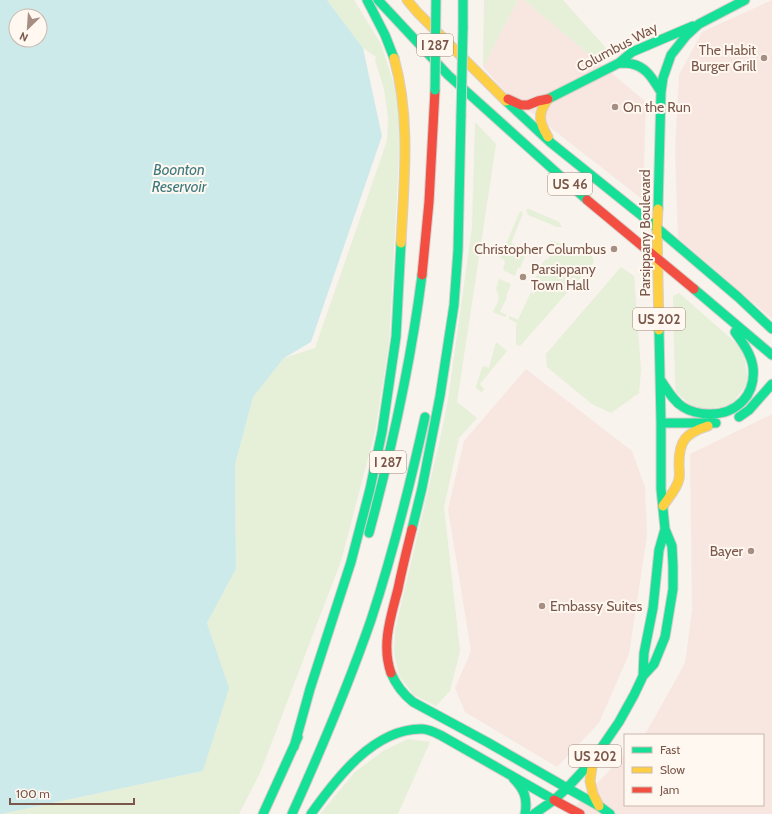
<svg xmlns="http://www.w3.org/2000/svg" width="772" height="814" font-family="Cabin,sans-serif">
	<style>
		.commercial { fill: #f8e7e1 }
		.green { fill: #e6efd7 }
		.water { fill: #cdeaea; fill-rule: evenodd }
		.lines { fill: none; stroke-linecap: round; stroke-linejoin: round }
		.fast-casing { stroke: #d8cec9; stroke-width: 11 }
		.slow-casing { stroke: #d8cec9; stroke-width: 11 }
		.jam-casing { stroke: #d8cec9; stroke-width: 11 }
		.fast { stroke: #16e098; stroke-width: 9 }
		.slow { stroke: #ffcf43; stroke-width: 9 }
		.jam { stroke: #f24e42; stroke-width: 9 }
		.fast-bridge-casing { stroke: #dad0ca; stroke-width: 11; stroke-linecap: butt }
		.fast-bridge { stroke: #16e098; stroke-width: 9 }
		.poi-dot { fill: #a68e83; stroke: #fff8f0; stroke-width: 1.5 }
		.labels { text-anchor: middle; dominant-baseline: central; stroke-width: 4; stroke-linejoin: round; paint-order: stroke }
		.shield { fill: #fff8f0; stroke: #a2877c; stroke-width: 1 }
		.shield-label { font-size: 13px; font-weight: bold; fill: #7a574a }
		.street-label { font-size: 14px; fill: #7a574a; stroke: #fff8f0 }
		.poi-label { font-size: 14px; fill: #7a574a; stroke: #fff8f0; text-anchor: end }
		.water-label { font-size: 15px; font-style: italic; fill: #3c797f; stroke: #fff8f0 }
	</style>
	<rect width="100%" height="100%" fill="#f8f3ed"/>
	<!-- commercial -->
	<path class="commercial" d="M518,0H524L646,102L643,200L505,92L483,67Z
		M772,0V319L678,238L675,149L679,75L702,32Z
		M526,369L632,451L645,487L647,536L629,654L599,723L557,767L465,712L455,688L471,651L448,509L464,441Z
		M772,414V814H568L625,754V805H763V735H643L647,731L685,663L692,611L690,454Z"/>
	<!-- green -->
	<path class="green" d="M327,0H354L381,44L394,85L401,119L389,344L375,432L341,561L260,773L239,814H1L203,771L228,688L207,623L236,569L235,465L253,397L284,358L315,348L387,141L388,118L384,89L375,60L376,57L363,48Z
		M484,0H518L483,67Z
		M524,0H563L613,56L599,63Z
		M475,122L496,144L457,402L477,418L459,438L444,507L460,651L450,691L436,706L414,695L399,676L394,652L395,631L441,435L448,400L472,227Z
		M526,209H529L559,222L562,227H557L528,215Z
		M520,211L523,213L511,243L527,251L520,268L518,267L515,276L503,270L505,262L503,259L500,258Z
		M550,241C559,243 584,250 591,256C593,258 593,259 594,262L521,345L518,346L516,344V326L517,323L509,319V316L518,320L531,292L534,294L537,286L533,284L543,262H544L546,259L548,260L554,246L549,243Z
		M621,267L634,276L641,370L639,393L611,413L592,404L547,367L546,354Z
		M499,279L511,284L506,296L507,297L500,312L507,315L505,317L493,312C498,301 501,300 496,289Z
		M679,293L736,343L744,353L748,383L730,406L696,410L676,392L675,382L673,296Z
		M496,342L507,351L480,384L484,389L483,391L481,392L476,388V386L482,368L483,366L489,368Z
		M408,739L430,742L398,814H320L355,772L383,751Z"/>
	<!-- water -->
	<path class="water" d="M0,0H327L363,48L382,136L311,342L284,358L253,397L235,465L236,569L207,623L229,688L203,771L1,814H0ZM16,16H40V40H16Z"/>
	<g class="lines">
		<defs>
			<path id="fast" d="M367,0L385,35L394,58
				M378,0L448,75L587,200
				M463,0V28
				M619,63C623,63 628,63 632,64C647,67 653,80 661,92
				M548,99L619,63L632,52L693,26
				M506,101L550,142L657,228L738,297L772,329
				M658,209L661,92L663,78L671,55L686,36L699,24L745,0
				M694,289L772,355
				M660,379C667,389 673,401 683,407C691,412 701,414 710,414C737,414 756,395 753,367C751,354 743,343 735,332
				M739,417L749,410L772,384
				M661,423H716
				M412,529L422,488L440,396L454,305L458,250L461,116
				M369,533C392,448 411,362 422,275
				M391,673C396,685 403,694 413,702L487,742L567,788
				M643,676L644,653L653,608L659,550L665,529
				M294,747L310,689L351,562L370,489L382,432L396,337L401,243
				M513,778C524,789 528,798 525,814
				M567,788L599,806L610,814
				M263,814L298,737
				M292,814C321,750 348,686 371,620C393,553 410,485 425,417
				M311,814C336,779 374,728 422,729C429,729 436,733 442,736L554,800
				M534,814L554,800L567,788L593,760L619,722L634,695L643,676L654,664L665,637L673,589V566L672,546L665,529L661,489V423L659,330"/>
			<path id="slow" d="M407,0L418,13L506,101
				M394,58C411,118 404,181 401,243
				M548,99C537,114 539,122 548,137
				M658,209L657,228L659,330
				M663,506C668,498 677,489 679,479C680,474 679,469 679,464C679,440 686,433 708,426
				M593,760L590,781L593,794L599,806"/>
			<path id="jam" d="M508,99L521,105H528L538,101L548,99
				M587,200L694,289
				M422,275L429,202L435,90
				M391,673C381,645 391,616 398,589C402,569 407,549 412,529
				M554,800L580,814"/>
		</defs>
		<!-- fast casing -->
		<use href="#fast" class="fast-casing"/>
		<!-- slow casing -->
		<use href="#slow" class="slow-casing"/>
		<!-- jam casing -->
		<use href="#jam" class="jam-casing"/>
		<!-- fast -->
		<use href="#fast" class="fast"/>
		<!-- slow -->
		<use href="#slow" class="slow"/>
		<!-- jam -->
		<use href="#jam" class="jam"/>
		<defs>
			<path id="fast-bridge" d="M435,90L436,0
				M461,116L463,28"/>
		</defs>
		<!-- fast-bridge casing -->
		<use href="#fast-bridge" class="fast-bridge-casing"/>
		<!-- fast-bridge -->
		<use href="#fast-bridge" class="fast-bridge"/>
	</g>
	<!-- markers -->
	<g class="poi-dot">
		<circle cx="764" cy="58" r="4"/>
		<circle cx="615" cy="107" r="4"/>
		<circle cx="614" cy="249" r="4"/>
		<circle cx="523" cy="277" r="4"/>
		<circle cx="751" cy="551" r="4"/>
		<circle cx="542" cy="606" r="4"/>
	</g>
	<g class="labels">
		<!-- shield labels -->
		<g class="shield">
			<rect x="417" y="34" width="36" height="22" rx="3"/>
			<rect x="548" y="173" width="44" height="22" rx="3"/>
			<rect x="633" y="308" width="52" height="22" rx="3"/>
			<rect x="370" y="451" width="36" height="22" rx="3"/>
			<rect x="569" y="745" width="52" height="22" rx="3"/>
		</g>
		<g class="shield-label">
			<text x="435" y="45">I 287</text>
			<text x="570" y="184">US 46</text>
			<text x="659" y="319">US 202</text>
			<text x="388" y="462">I 287</text>
			<text x="595" y="756">US 202</text>
		</g>
		<!-- street labels -->
		<g class="street-label">
			<text transform="translate(617 47) rotate(-28)">Columbus Way</text>
			<text transform="translate(645 233) rotate(-90)">Parsippany Boulevard</text>
		</g>
		<!-- poi labels -->
		<g class="poi-label">
			<text x="756" y="50">The Habit<tspan x="756" dy="16">Burger Grill</tspan></text>
			<text x="623" y="107" text-anchor="start">On the Run</text>
			<text x="606" y="249">Christopher Columbus</text>
			<text x="531" y="269" text-anchor="start">Parsippany<tspan x="531" dy="16">Town Hall</tspan></text>
			<text x="743" y="551">Bayer</text>
			<text x="550" y="606" text-anchor="start">Embassy Suites</text>
		</g>
		<!-- water labels -->
		<g class="water-label">
			<text x="179" y="170">Boonton<tspan x="179" dy="17">Reservoir</tspan></text>
		</g>
	</g>
	<!-- legend -->
	<rect x="624" y="734" width="140" height="72" fill="#fff8f0" stroke="#cab8ae"/>
	<rect x="632" y="747" width="20" height="6" fill="#16e098" stroke="#cab8ae"/>
	<text x="660" y="754" font-size="12" fill="#7a574a">Fast</text>
	<rect x="632" y="767" width="20" height="6" fill="#ffcf43" stroke="#cab8ae"/>
	<text x="660" y="774" font-size="12" fill="#7a574a">Slow</text>
	<rect x="632" y="787" width="20" height="6" fill="#f24e42" stroke="#cab8ae"/>
	<text x="660" y="794" font-size="12" fill="#7a574a">Jam</text>
	<!-- north arrow -->
	<g transform="translate(28 28) rotate(205)"><circle r="19" fill="#fff8f0" stroke="#cab8ae"/>
	<path d="M0-3L7 15L0 10L-7 15Z" fill="#a68e83"/>
	<text y="-6" font-size="11" font-weight="bold" text-anchor="middle" fill="#7a574a">N</text>
	</g>
	<!-- scale -->
	<path d="M10 798v6h124v-6" fill="none" stroke="#7a574a" stroke-width="2"/>
	<text x="16" y="798" font-size="12" fill="#7a574a" stroke="#fff8f0" stroke-width="3" paint-order="stroke">100 m</text>
</svg>
